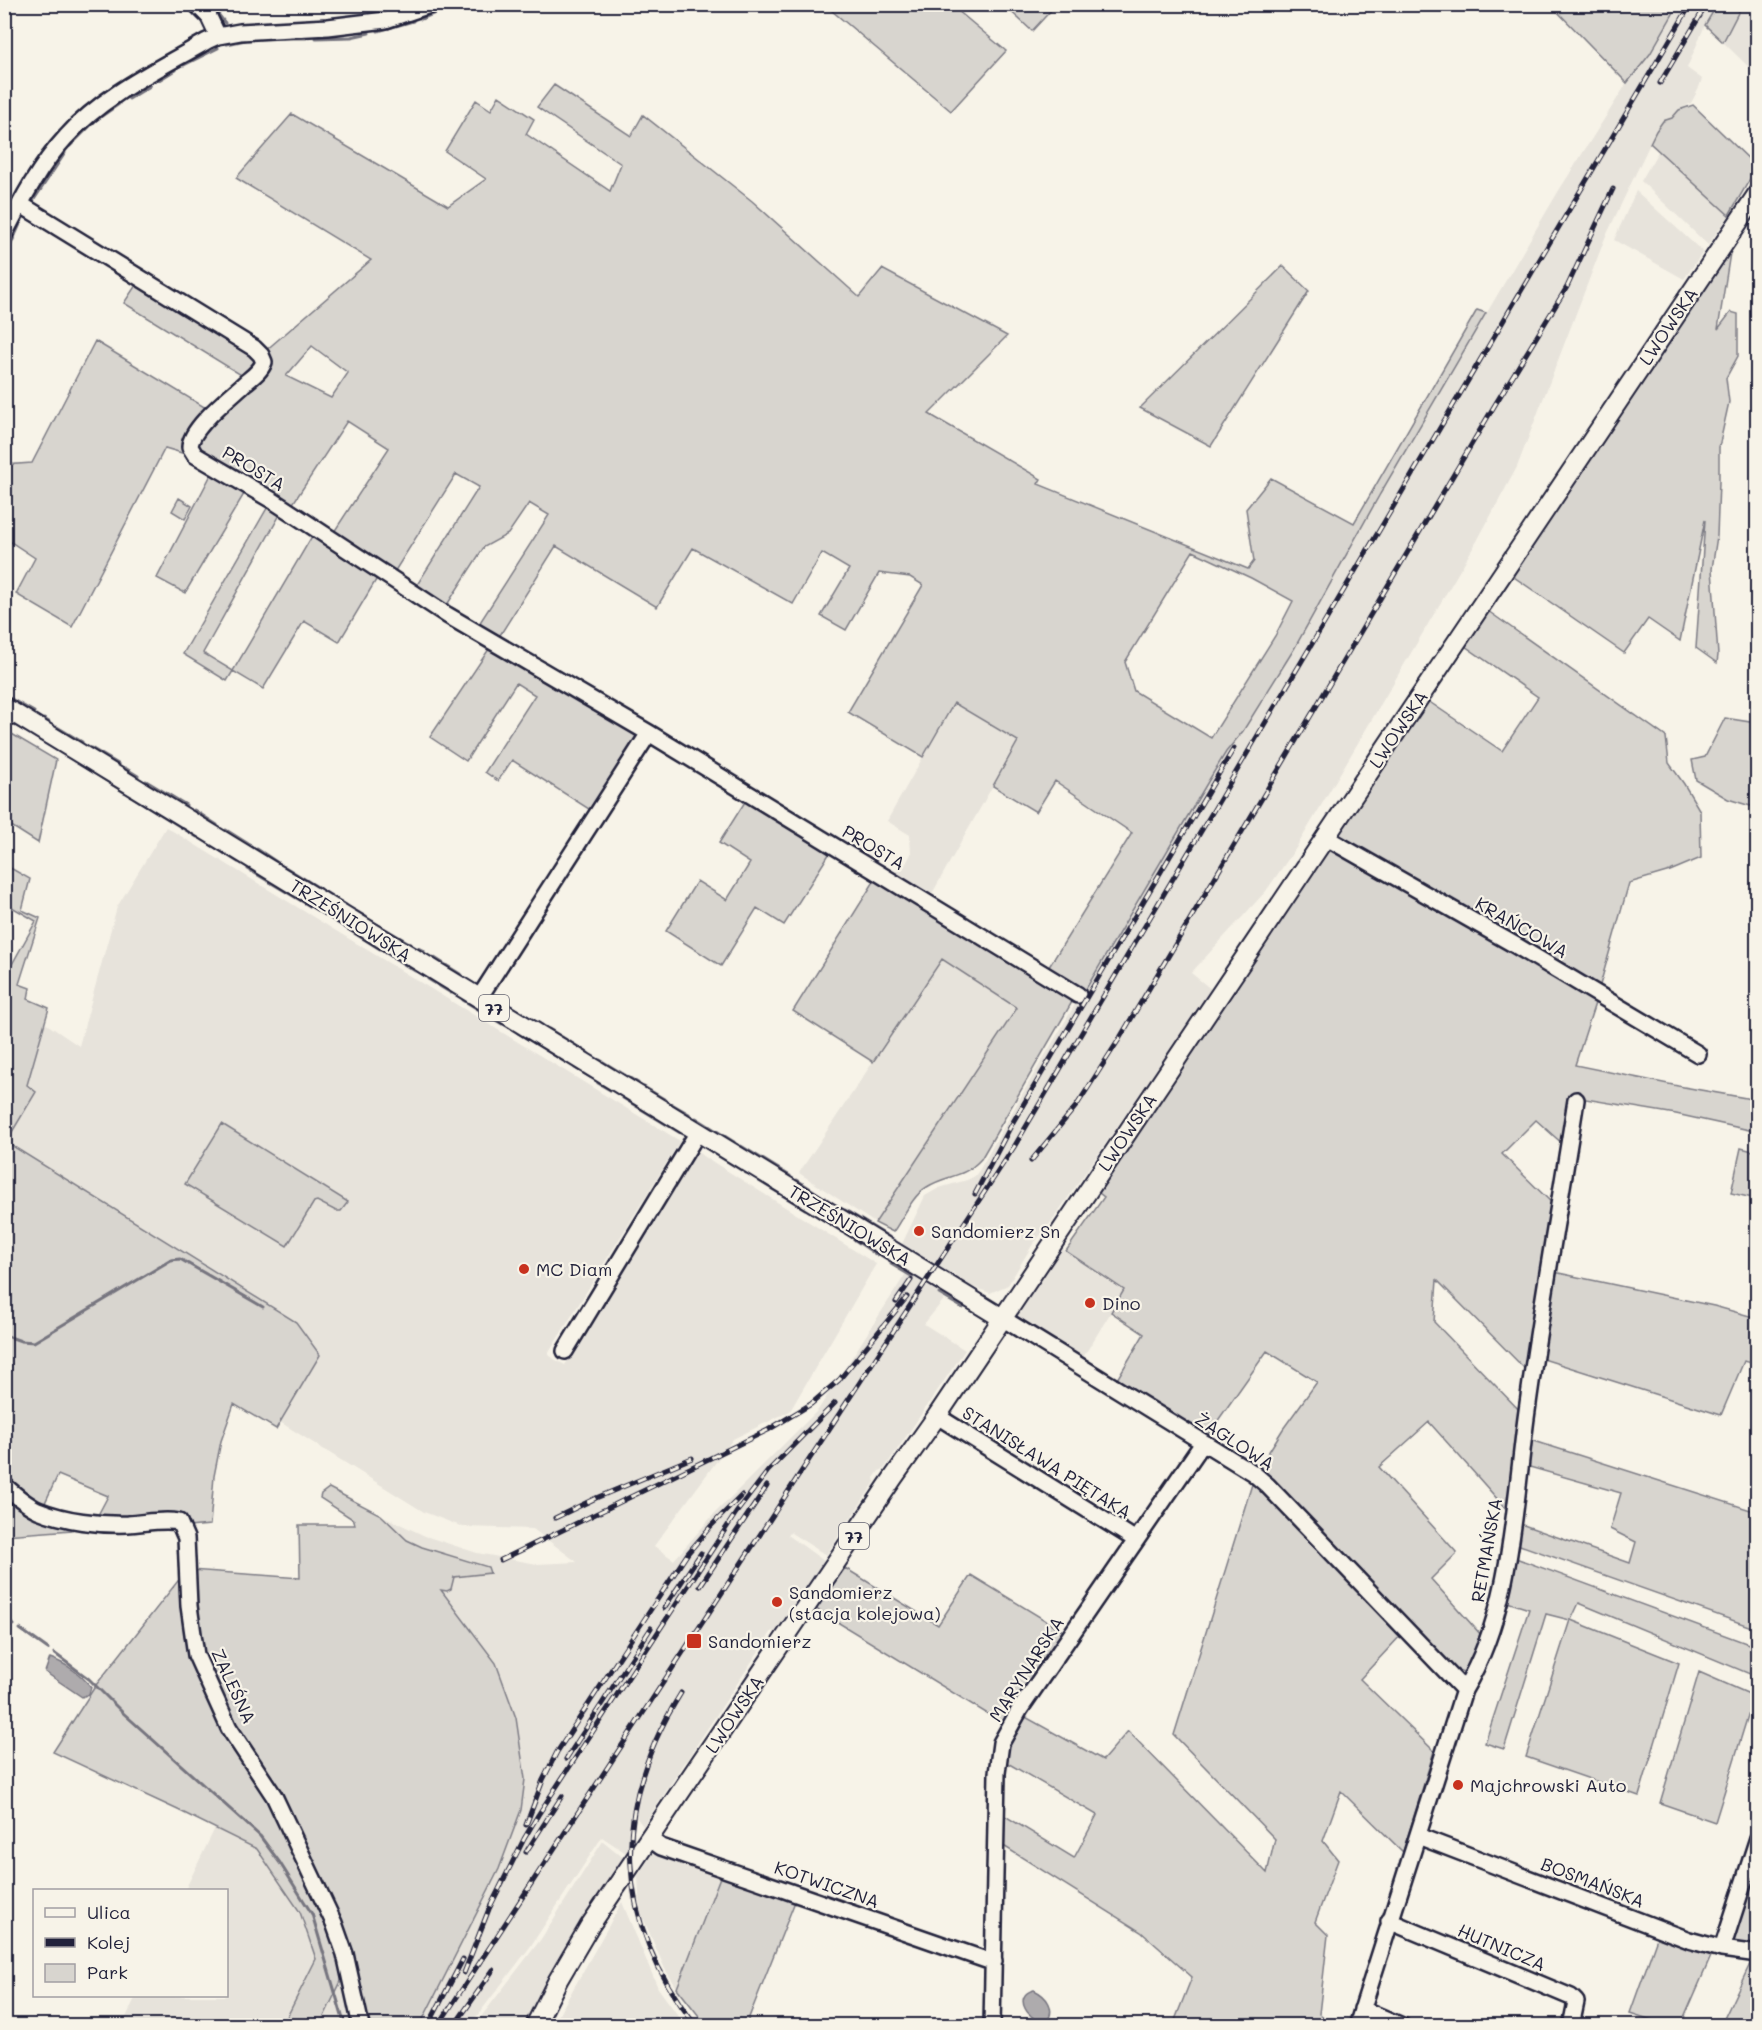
<svg xmlns="http://www.w3.org/2000/svg" width="1762" height="2030" font-family="Mali,sans-serif">
	<style>
		.built { fill: #e7e3db; fill-rule: evenodd }
		.green { fill: #d8d5cf; stroke: #7d7c85; stroke-width: 1.5; fill-rule: evenodd }
		.water { fill: #aeabad; stroke: #76747f; stroke-width: 1.5 }
		.lines { fill: none; stroke-linecap: round; stroke-linejoin: round }
		.stream { stroke: #76747f; stroke-width: 3 }
		.minor-casing { stroke: #22223b; stroke-width: 20 }
		.major-casing { stroke: #22223b; stroke-width: 22 }
		.minor { stroke: #f7f3e8; stroke-width: 15 }
		.major { stroke: #f7f3e8; stroke-width: 18 }
		.rail-casing { stroke: #22223b; stroke-width: 5 }
		.rail { stroke: #f7f3e8; stroke-width: 3; stroke-dasharray: 9; stroke-linecap: butt }
		.poi-dot { fill: #c8321e; stroke: #f7f3e8; stroke-width: 2 }
		.labels { text-anchor: middle; dominant-baseline: central; stroke-width: 4.5; stroke-linejoin: round; paint-order: stroke }
		.shield { fill: #f7f3e8; stroke: #62616f; stroke-width: 1.5 }
		.shield-label { font-size: 16px; font-weight: bold; fill: #22223b }
		.street-label { font-size: 18px; fill: #22223b; stroke: #f7f3e8 }
		.poi-label { font-size: 18px; fill: #22223b; stroke: #f7f3e8; text-anchor: start }
	</style>
	<rect width="100%" height="100%" fill="#f7f3e8"/>
	<filter id="ink" filterUnits="userSpaceOnUse"><feTurbulence type="fractalNoise" baseFrequency=".0167" numOctaves="2"/><feDisplacementMap in="SourceGraphic" scale="12" xChannelSelector="R" yChannelSelector="G"/><feConvolveMatrix kernelMatrix="1 2 1 2 8 2 1 2 1" color-interpolation-filters="sRGB"/></filter>
	<g filter="url(#ink)">
		<!-- built -->
		<path class="built" d="M1679,5H1717L1705,25L1687,68L1702,79L1698,90L1691,103L1679,110L1672,118L1663,121L1656,131L1605,238L1517,467L1477,541L1296,848L1266,891L1191,973L1212,990L1049,1225L1033,1244L1008,1285L990,1293L957,1281L953,1272L939,1293L946,1297L924,1324L965,1350L884,1469L879,1471L874,1478L875,1482L826,1555L791,1533L792,1531L788,1535L824,1561L779,1634L772,1631L643,1826L636,1817L633,1862L637,1900H631L626,1853L602,1837L530,1947L470,2025H420L499,1869L525,1779L516,1718L496,1663L441,1589L454,1577L490,1573L478,1563L422,1547L407,1540L381,1515L425,1536L477,1553L537,1564L577,1562L533,1529L463,1527L424,1512L280,1422L320,1355L5,1142L36,1092L27,1085L45,1023L79,1046L117,907L166,827L680,1141L548,1354L554,1359L565,1365L694,1150L876,1264L790,1411L733,1439L654,1546L674,1560L714,1514L818,1410L907,1272L914,1276L924,1260L901,1246L925,1196L939,1188L967,1180L975,1176L980,1169L1027,1086L1148,881L1226,752L1243,731L1294,649L1380,494L1558,192L1627,83L1635,74L1659,38ZM222,1124L348,1202L341,1211H336L317,1201L310,1208Z
			M1742,5H1757V75L1723,42Z
			M1659,150L1729,215L1708,245L1641,181Z
			M1636,191L1703,252L1684,279L1614,240Z
			M954,702L1018,741L929,899L888,874L903,869L911,854L910,835L887,821Z
			M942,958L1017,1008L875,1223L799,1173Z
			M1061,1248L1124,1291L1082,1359L1015,1318Z
			M215,1828L257,1849L300,1912L316,1959L283,2025L122,2026L136,1996H226V1890H185Z
			M603,1841L625,1859L581,1922L552,1968L523,2025L474,2026L541,1939Z
			M656,1848L722,1872L677,1988L665,1969L640,1911L638,1876Z
			M622,1902L658,1988L685,2025H553Z
			M345,1973L356,2025H320Z"/>
		<!-- green -->
		<path class="green" d="M825,5H951L1006,51L951,111Z
			M1004,5H1056L1032,31Z
			M1551,5H1678L1650,54L1627,83Z
			M1717,5H1742L1723,42L1705,25Z
			M554,85L631,136L643,115L752,201L859,297L882,269L1007,336L929,414L1041,479L1038,484L1248,569L1254,561L1246,509L1271,478L1354,523L1477,310L1486,313L1380,494L1294,649L1243,731L1226,752L1209,780L1083,994L1047,970L1132,833L1055,781L1036,812L993,786L1018,741L954,703L923,757L848,712L923,585L910,577L879,573L846,630L821,616L849,569L822,553L793,604L693,548L657,607L556,546L497,640L477,627L549,515L529,503L508,534L484,547L445,608L415,588L479,487L456,474L393,574L332,535L389,448L347,421L290,508L195,451V436L265,351L371,260L236,178L292,114L448,206L486,179L445,151L476,100L491,110L499,96L534,119L526,134L610,191L621,164L537,107ZM312,346L348,373L331,398L286,376ZM1193,551L1251,578L1293,601L1275,636L1211,738L1134,691L1125,662Z
			M1693,105L1757,167L1729,215L1650,143L1656,131L1663,121L1672,118L1679,110Z
			M1727,252L1730,253L1718,329L1731,312L1738,314V356L1726,378L1729,402L1719,447V482L1717,536L1712,569L1718,655L1717,663L1696,648L1705,520L1680,641L1648,619L1624,653L1511,575Z
			M1283,266L1309,291L1211,446L1140,408Z
			M138,282L258,359L246,378L124,303Z
			M95,341L211,411L192,456L165,448L72,627L16,594L35,558L5,538L4,465L32,463Z
			M214,469L247,489L185,593L157,578Z
			M179,498L192,506L185,519L172,511Z
			M270,503L282,511L203,653L233,671L315,531L379,575L339,642L304,621L263,689L233,671L227,681L183,654Z
			M1488,611L1666,737L1669,763L1684,784L1700,811L1701,858L1670,871L1629,883L1598,992L1331,838L1428,701L1502,751L1538,697L1465,646Z
			M491,646L639,732L638,741L592,811L512,760L498,781L485,772L535,695L516,683L466,761L430,737Z
			M1725,718L1756,723L1757,808L1728,799L1696,780L1692,760L1705,757Z
			M5,730L56,760L38,843L5,822Z
			M748,797L833,848L784,925L757,908L721,966L666,931L697,881L727,900L750,863L719,843Z
			M1330,843L1597,997L1575,1065L1678,1086L1757,1100V1118L1754,1131L1676,1114L1580,1098L1565,1146L1536,1120L1502,1154L1556,1207L1528,1372L1437,1280L1434,1322L1523,1414L1508,1511L1429,1422L1379,1467L1457,1553L1431,1579L1482,1636L1468,1668L1463,1672L1456,1669L1269,1476L1258,1469L1283,1429L1317,1382L1267,1351L1207,1436L1116,1381L1144,1334L1111,1312L1124,1290L1066,1251L1104,1197L1099,1193Z
			M5,865L30,879L22,910L40,918L19,984L30,988L28,999L49,1008L27,1085L36,1092L6,1142L296,1322L320,1355L276,1429L234,1404L221,1441L214,1476L210,1525L188,1527L127,1517H97L108,1496L58,1475L43,1507L27,1495L5,1474V977L36,921L5,903Z
			M878,875L1070,994L1072,1002L981,1159C963,1179 948,1174 927,1187C912,1196 903,1218 893,1232L875,1223L1017,1008L942,959L873,1062L793,1011Z
			M222,1124L348,1202L341,1211H336L317,1201L314,1202L287,1246L185,1184Z
			M1741,1148L1757,1152V1199L1731,1193Z
			M1554,1272L1714,1306L1757,1318V1364L1744,1361L1721,1415L1540,1358Z
			M1528,1439L1757,1512V1629L1514,1543L1518,1523L1630,1563L1636,1542L1610,1529L1621,1493L1526,1466Z
			M1253,1481L1403,1633L1360,1679L1434,1751L1403,1852L1341,1791L1323,1841L1338,1860L1315,1922L1328,1935L1319,2014L1331,2025H1173L1192,1977L1141,1932L1002,1845V1814L1074,1858L1097,1815L1004,1761L1007,1744L1022,1715L1103,1760L1128,1731L1267,1873L1275,1839L1174,1735Z
			M329,1488L381,1515L407,1540L422,1547L488,1567L490,1573L454,1577L451,1589L447,1591L441,1590L496,1663L516,1718L525,1779L521,1810L499,1869L420,2025H367L359,1981L344,1935L241,1736L199,1649L191,1570L300,1578L299,1525H355L354,1520L320,1498L321,1494Z
			M4,1490L74,1526L72,1530L5,1535Z
			M1513,1557L1757,1647V1677L1579,1603L1571,1620L1679,1663L1639,1796L1526,1757L1570,1620L1546,1614L1504,1749L1485,1743L1529,1609L1504,1601Z
			M845,1568L938,1625L971,1575L1066,1633L1004,1724L816,1609Z
			M181,1577L192,1658L265,1788L334,1937L345,1973L320,2025H283L316,1959L300,1912L257,1849L178,1810L53,1752L96,1685Z
			M1699,1672L1754,1696L1715,1822L1660,1803Z
			M1757,1864V1945L1731,1943Z
			M722,1872L796,1899L746,2025H706L677,1988Z
			M1658,1935L1697,1951L1712,1954L1681,2025H1667L1630,2013Z
			M1751,1962L1757,1963V2025H1721Z"/>
		<!-- water -->
		<path class="water" d="M50,1658C65,1663 81,1674 91,1687L89,1694L82,1697L45,1672Z
			M1034,1990C1047,1996 1056,2009 1047,2021C1029,2024 1011,1995 1034,1990Z"/>
		<g class="lines">
			<!-- stream -->
			<path class="stream" d="M210,4L225,23
				M443,10L457,4
				M421,19L435,13
				M378,31L413,21
				M271,38H306
				M316,38L351,37L369,33
				M227,44L250,39
				M184,65L218,48
				M159,80L175,70
				M129,99L150,86
				M70,146L96,120L119,104
				M31,204L65,153
				M4,260L25,213
				M4,695L34,712
				M4,719L25,731
				M44,719L49,722
				M57,727L82,742
				M32,735L55,749
				M91,748L118,764
				M86,768L124,792
				M125,768L138,776
				M146,781L186,805
				M131,796L197,837
				M194,810L217,825
				M226,830L250,845
				M208,843L238,862
				M257,849L278,863
				M285,867L319,888
				M248,869L320,912
				M325,892L346,905
				M356,911L366,917
				M330,918L380,949
				M373,922L411,944
				M418,948L424,951
				M386,953L415,971
				M433,957L460,974
				M428,979L451,993
				M489,993L530,1018
				M463,1000L502,1024
				M537,1022L542,1025
				M549,1029L588,1053
				M518,1033L565,1062
				M600,1060L638,1083
				M575,1068L590,1077
				M598,1083L610,1090
				M644,1087L664,1099
				M623,1098L682,1134
				M670,1103L689,1114
				M696,1118L734,1142
				M741,1146L790,1176
				M704,1147L746,1173
				M797,1180L831,1202
				M759,1181L805,1209
				M845,1210L889,1237
				M819,1217L843,1232
				M855,1240L877,1255
				M891,1264L913,1277
				M939,1294L963,1308
				M4,1335L21,1341L34,1342L171,1260L180,1259L263,1307
				M4,1618L14,1625
				M20,1629L48,1649
				M54,1653L89,1679L122,1712L260,1836L280,1863L312,1914L345,2026"/>
			<defs>
				<path id="minor" d="M196,4L209,17L218,36
					M20,204L254,348L261,355L264,362C261,371 252,377 245,383C231,396 190,428 190,447L195,455L275,502L447,615L649,733L1078,995
					M4,235C21,201 40,165 66,137C103,95 159,69 207,41L218,36L240,32L328,27L386,20L433,4
					M1325,837L1515,945L1698,1054
					M479,998L649,733
					M1002,1318L1253,1473L1267,1485L1464,1690
					M565,1351L698,1132
					M937,1416L1136,1540
					M4,1485C14,1494 25,1504 38,1510C65,1521 99,1525 128,1524C145,1523 163,1519 179,1522L186,1538L189,1606L196,1655L229,1728L274,1796L334,1923L345,1954L361,2026
					M1418,1836L1689,1940L1722,1949L1758,1954
					M650,1839L661,1847L986,1960L994,1961
					M1389,1921L1571,1997L1576,2002L1571,2026
					M1722,1949L1758,1838
					M1362,2009L1402,2026
					M992,2026L997,1773L1001,1743L1020,1709L1203,1443
					M1357,2026L1464,1690C1513,1609 1514,1502 1527,1411C1541,1307 1560,1203 1576,1100"/>
				<path id="major" d="M4,707L1002,1318
					M535,2026L558,1980L589,1927L893,1478L937,1416L1758,193"/>
			</defs>
			<!-- minor casing -->
			<use href="#minor" class="minor-casing"/>
			<!-- major casing -->
			<use href="#major" class="major-casing"/>
			<!-- minor -->
			<use href="#minor" class="minor"/>
			<!-- major -->
			<use href="#major" class="major"/>
			<defs>
				<path id="rail" d="M1660,83L1707,4
					M1031,1161L1077,1105L1118,1041L1496,403L1567,287L1613,189
					M975,1194L1013,1122L1234,748
					M896,1302L911,1280
					M555,1518L596,1498L692,1458
					M501,1560L768,1430L811,1404L839,1380L907,1297
					M700,1586L767,1486
					M664,1608L701,1553
					M681,1693C610,1807 613,1920 696,2026
					M566,1759L651,1628
					M526,1825L543,1780L557,1752L688,1553L711,1526L742,1495
					M526,1852L562,1796
					M464,1973L489,1909L524,1839L538,1815L736,1513L768,1471L835,1403
					M428,2026L463,1959
					M438,2026L1014,1147L1691,4
					M454,2026L493,1970"/>
			</defs>
			<!-- rail casing -->
			<use href="#rail" class="rail-casing"/>
			<!-- rail -->
			<use href="#rail" class="rail"/>
		</g>
	</g>
	<!-- markers -->
	<g class="poi-dot">
		<circle cx="919" cy="1231" r="6"/>
		<circle cx="524" cy="1269" r="6"/>
		<circle cx="1090" cy="1303" r="6"/>
		<circle cx="777" cy="1602" r="6"/>
		<rect x="686" y="1633" width="16" height="16" rx="3"/>
		<circle cx="1458" cy="1785" r="6"/>
	</g>
	<g class="labels">
		<!-- shield labels -->
		<g class="shield">
			<rect x="479" y="995" width="30" height="26" rx="4.5"/>
			<rect x="839" y="1523" width="30" height="26" rx="4.5"/>
		</g>
		<g class="shield-label">
			<text x="494" y="1008">77</text>
			<text x="854" y="1536">77</text>
		</g>
		<!-- street labels -->
		<g class="street-label">
			<text transform="translate(1668 326) rotate(-56)">LWOWSKA</text>
			<text transform="translate(254 468) rotate(31)">PROSTA</text>
			<text transform="translate(1398 729) rotate(-56)">LWOWSKA</text>
			<text transform="translate(874 847) rotate(31)">PROSTA</text>
			<text transform="translate(351 920) rotate(32)">TRZEŚNIOWSKA</text>
			<text transform="translate(1522 927) rotate(30)">KRAŃCOWA</text>
			<text transform="translate(1127 1132) rotate(-56)">LWOWSKA</text>
			<text transform="translate(850 1225) rotate(31)">TRZEŚNIOWSKA</text>
			<text transform="translate(1235 1441) rotate(33)">ŻAGLOWA</text>
			<text transform="translate(1047 1462) rotate(32)">STANISŁAWA PIĘTAKA</text>
			<text transform="translate(1486 1550) rotate(-80)">RETMAŃSKA</text>
			<text transform="translate(1026 1669) rotate(-57)">MARYNARSKA</text>
			<text transform="translate(234 1686) rotate(65)">ZALEŚNA</text>
			<text transform="translate(734 1714) rotate(-56)">LWOWSKA</text>
			<text transform="translate(1593 1882) rotate(21)">BOSMAŃSKA</text>
			<text transform="translate(827 1884) rotate(19)">KOTWICZNA</text>
			<text transform="translate(1502 1947) rotate(23)">HUTNICZA</text>
		</g>
		<!-- poi labels -->
		<g class="poi-label">
			<text x="931" y="1231">Sandomierz Sn</text>
			<text x="536" y="1269">MC Diam</text>
			<text x="1102" y="1303">Dino</text>
			<text x="789" y="1592">Sandomierz<tspan x="789" dy="21">(stacja kolejowa)</tspan></text>
			<text x="708" y="1641">Sandomierz</text>
			<text x="1470" y="1785">Majchrowski Auto</text>
		</g>
	</g>
	<!-- margin -->
	<rect width="1762" height="2030" fill="none" stroke="#f7f3e8" stroke-width="24"/>
	<rect x="12" y="12" width="1738" height="2006" fill="none" stroke="#22223b" stroke-width="2" filter="url(#ink)"/>
	<!-- legend -->
	<rect x="33" y="1889" width="195" height="108" fill="#f7f3e8" stroke="#a29fa3" stroke-width="1.5"/>
	<rect x="45" y="1908" width="30" height="9" fill="#f7f3e8" stroke="#a29fa3" stroke-width="1.5"/>
	<text x="87" y="1919" font-size="18" fill="#22223b">Ulica</text>
	<rect x="45" y="1938" width="30" height="9" fill="#22223b" stroke="#a29fa3" stroke-width="1.5"/>
	<text x="87" y="1949" font-size="18" fill="#22223b">Kolej</text>
	<rect x="45" y="1964" width="30" height="18" fill="#d8d5cf" stroke="#a29fa3" stroke-width="1.5"/>
	<text x="87" y="1979" font-size="18" fill="#22223b">Park</text>
</svg>
